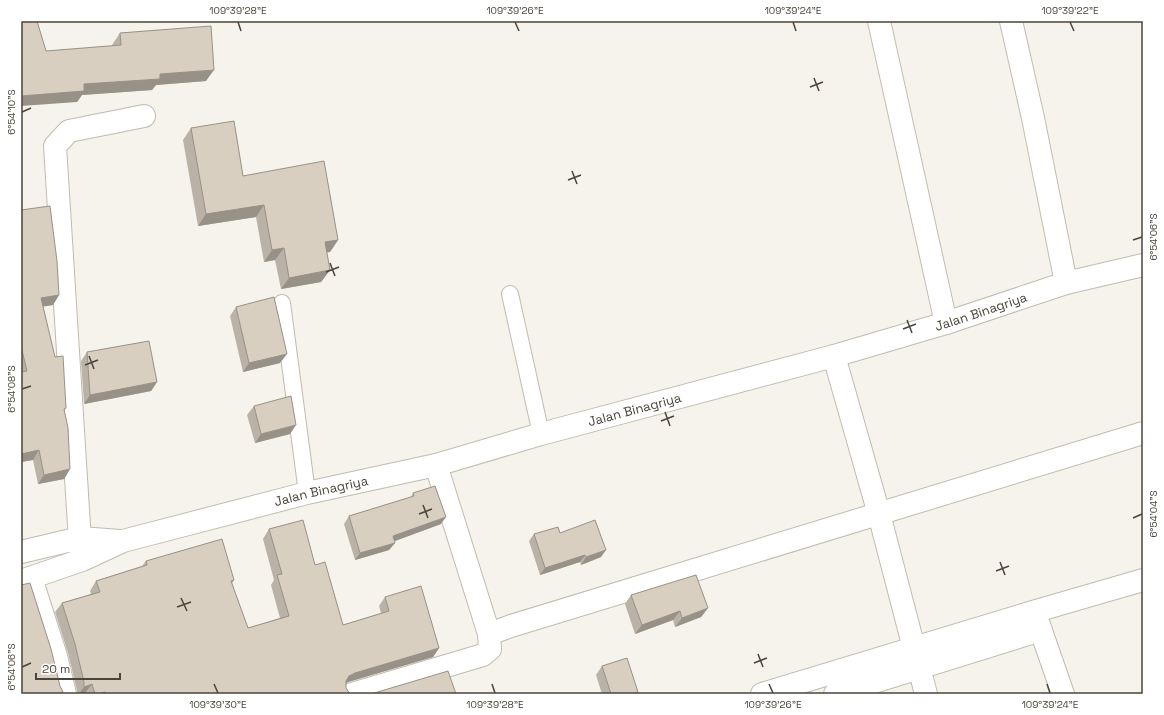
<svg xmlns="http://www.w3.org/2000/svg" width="1164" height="715" font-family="'Space Grotesk',sans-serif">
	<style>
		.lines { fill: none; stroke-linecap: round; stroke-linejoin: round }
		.service-casing { stroke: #c2bbae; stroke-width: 18 }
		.minor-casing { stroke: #c2bbae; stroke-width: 24 }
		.tertiary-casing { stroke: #c2bbae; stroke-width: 24 }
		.service { stroke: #fff; stroke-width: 16 }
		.minor { stroke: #fff; stroke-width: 22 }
		.tertiary { stroke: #fff; stroke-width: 22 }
		.wall { fill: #bab2a6 }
		.shaded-wall { fill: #979187 }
		.building { fill: #d8cfc1; stroke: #979187 }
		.ticks { fill: none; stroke: #4b4439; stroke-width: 1.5 }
		.labels { text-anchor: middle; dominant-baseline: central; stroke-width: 3; stroke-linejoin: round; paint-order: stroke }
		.street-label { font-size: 13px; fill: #4b4439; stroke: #fff }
		.neatline { fill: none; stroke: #4b4439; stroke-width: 1.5 }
		.ticks-label { font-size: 10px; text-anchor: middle; fill: #4b4439 }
	</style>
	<rect width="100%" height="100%" fill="#f6f3ec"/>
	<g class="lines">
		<defs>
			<path id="service" d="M510,294L541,434
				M282,303L307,493"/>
			<path id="minor" d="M879,21L946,323
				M1011,21L1033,118L1066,283
				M834,356L879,514L926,694
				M436,465L489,634
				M81,557L55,146L69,131L144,116
				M31,578L56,656L65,694
				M352,694L483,655L490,649L489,634L511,626L1143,433
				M762,694L1036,611
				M835,694L1041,630
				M1063,694L1038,622L1036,611L1143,580"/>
			<g id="tertiary">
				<path d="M21,552L80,538L120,541"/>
				<path id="s1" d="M21,581L82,560L123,541L307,493L436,465L541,434L834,356L946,323L1066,283L1143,265"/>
			</g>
		</defs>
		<!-- service casing -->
		<use href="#service" class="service-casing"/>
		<!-- minor casing -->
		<use href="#minor" class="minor-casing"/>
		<!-- tertiary casing -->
		<use href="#tertiary" class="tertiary-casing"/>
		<!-- service -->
		<use href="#service" class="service"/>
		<!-- minor -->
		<use href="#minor" class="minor"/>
		<!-- tertiary -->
		<use href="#tertiary" class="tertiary"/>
	</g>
	<!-- wall -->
	<path class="wall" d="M120,33L206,81L156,85L152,90L82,95L77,102L46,51L112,46V45Z
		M191,128L243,176L338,240L330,252H326L330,270L321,282L281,289L275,260L264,262L256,217L198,226L183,140Z
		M21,210L59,295L53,305L43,306L66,408L64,411L70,469L64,479L38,484L33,460L21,462Z
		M236,307L280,363L243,372L230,316Z
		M87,352L157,382L151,391L84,404L81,361Z
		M254,406L290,434L255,443L247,415Z
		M413,493L441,524L394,541L395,543L389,550L355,560L344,524L349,516L411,497Z
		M269,529L315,565L343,625L381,613L379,606L385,597L439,648L433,657L348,682L346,683V688L350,694H86L85,693L77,694V691L68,653L55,612L62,603L91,594L90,591L96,581L142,566L146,561L234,580L232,584L248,628L280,618L271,585L274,580L263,539Z
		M560,533L601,557L581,565L580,562L540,575L529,541L534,534Z
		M631,595L708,608L701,617L675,627L673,620L635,634L625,604Z
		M602,666L637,694H602L596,675Z"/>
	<!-- shaded-wall -->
	<path class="shaded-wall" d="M214,70L206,81L156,85L152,90L82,95L77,102L21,106V96L84,84L160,74Z
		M264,205L256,217L198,226L206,214Z
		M338,240L330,252L317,254L325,242Z
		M284,248L275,260L264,262L272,250Z
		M330,270L321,282L281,289L289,278Z
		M59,295L53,305L34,308L41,298Z
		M287,354L280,363L243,372L249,363Z
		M157,382L151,391L84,404L90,395Z
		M296,425L290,434L255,443L261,434Z
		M39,450L33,460L21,462V454Z
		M70,469L64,479L38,484L44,475Z
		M446,517L441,524L387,544L393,536Z
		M395,543L389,550L355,560L360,553Z
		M606,550L601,557L581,565L586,557Z
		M585,555L580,562L540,575L545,568Z
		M708,608L701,617L675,627L682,618Z
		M680,611L673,620L635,634L642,625Z
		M439,648L433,657L348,682L343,686L349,676L355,673Z
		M92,684L85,693L79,694L84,687Z"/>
	<!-- building -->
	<path class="building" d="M21,21H37L46,51L121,45L120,33L211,26L214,70L160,74V79L84,84V91L21,96Z
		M234,121L243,176L324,161L338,240L325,242L330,270L289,278L284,248L272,250L264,205L206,214L191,128Z
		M50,206L57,261L59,295L41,298L55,357L63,356L66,408L64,409L68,428L70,469L44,475L39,450L21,454V372L27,371L21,346V210Z
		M274,297L287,354L249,363L236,307Z
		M149,341L157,382L90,395L87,352Z
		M291,396L296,425L261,434L254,406Z
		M435,486L446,517L393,536L395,543L360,553L349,516L414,496L413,493Z
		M303,520L315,565L325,562L343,625L389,611L385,597L421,586L439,648L355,673L349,676L346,681V688L350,694H106L105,692L99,694H95L92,684L84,687V682L75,644L62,603L100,592L96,581L147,565L146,561L222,539L234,580L231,581L248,628L289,616L277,575L282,574L269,529Z
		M595,520L606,550L586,557L585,555L545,568L534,534L558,527L560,533Z
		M696,575L708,608L682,618L680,611L642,625L631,595Z
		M30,583L51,649L60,686L63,692L57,694H21V585Z
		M627,658L638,692L633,694H611L602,666Z
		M448,671L456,694H371Z"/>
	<!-- ticks -->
	<path class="ticks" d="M238,22L241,31M515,22L519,31M793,22L796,31M1070,22L1074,31M814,78L819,91M810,87L823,82M22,112L31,108M572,171L577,184M568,180L581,175M1133,240L1142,237M330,263L335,276M326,272L339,267M907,320L912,333M903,329L916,324M89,356L94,369M85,365L98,360M22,389L31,386M665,412L670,426M661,421L674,416M423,505L428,518M419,514L432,509M1133,518L1142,514M1000,562L1005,575M996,571L1009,566M181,598L187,611M177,607L191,602M758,654L763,667M754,663L767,658M22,667L31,663M214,684L218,693M492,684L495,693M769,684L773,693M1047,684L1050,693"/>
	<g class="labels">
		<!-- street labels -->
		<g class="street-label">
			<text stroke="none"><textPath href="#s1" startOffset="998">Jalan Binagriya</textPath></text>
			<text stroke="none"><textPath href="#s1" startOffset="638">Jalan Binagriya</textPath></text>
			<text stroke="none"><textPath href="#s1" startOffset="314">Jalan Binagriya</textPath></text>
		</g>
	</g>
	<!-- border -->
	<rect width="1164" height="715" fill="none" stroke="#ffffff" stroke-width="44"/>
	<!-- scale -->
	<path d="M36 673v6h84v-6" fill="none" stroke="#4b4439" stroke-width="2"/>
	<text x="42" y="673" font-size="12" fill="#4b4439" stroke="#ffffff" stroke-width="3" paint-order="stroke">20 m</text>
	<rect x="22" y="22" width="1120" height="671" class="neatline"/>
	<g class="ticks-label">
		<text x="238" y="14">109°39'28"E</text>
		<text x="515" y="14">109°39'26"E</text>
		<text x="793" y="14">109°39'24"E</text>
		<text x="1070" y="14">109°39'22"E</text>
		<text transform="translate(11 112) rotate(-90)" y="4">6°54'10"S</text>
		<text transform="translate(1153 237) rotate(-90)" y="4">6°54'06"S</text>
		<text transform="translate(11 389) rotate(-90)" y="4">6°54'08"S</text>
		<text transform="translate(1153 514) rotate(-90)" y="4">6°54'04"S</text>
		<text transform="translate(11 667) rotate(-90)" y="4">6°54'06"S</text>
		<text x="218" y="708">109°39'30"E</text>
		<text x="495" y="708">109°39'28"E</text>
		<text x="773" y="708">109°39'26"E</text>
		<text x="1050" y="708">109°39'24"E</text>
	</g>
</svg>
